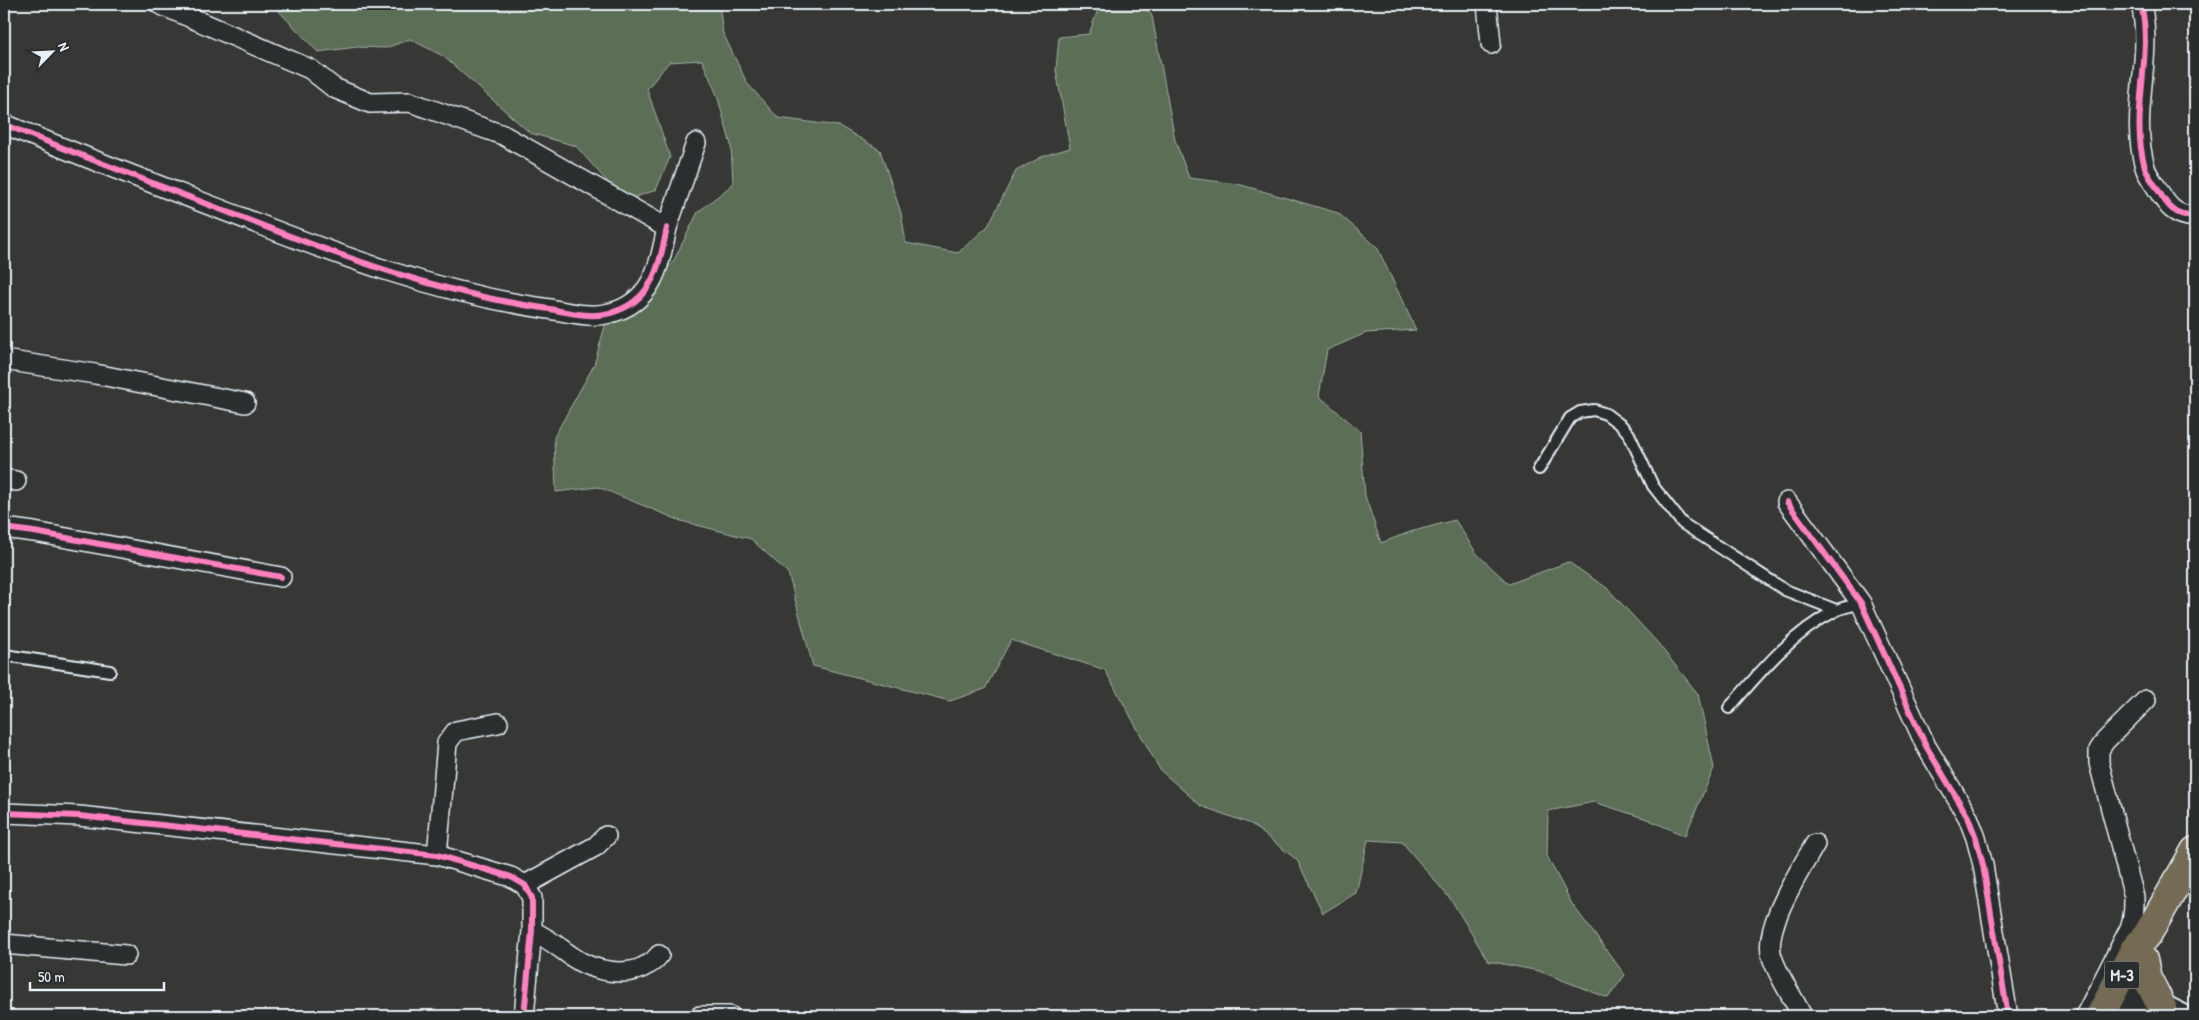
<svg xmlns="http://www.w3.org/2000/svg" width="2199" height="1020" font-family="'Patrick Hand',sans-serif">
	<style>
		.green { fill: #5d6e57; stroke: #a2b0a8 }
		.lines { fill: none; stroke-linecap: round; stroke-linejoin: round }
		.service-casing { stroke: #e8f1f8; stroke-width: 14 }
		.minor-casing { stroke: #e8f1f8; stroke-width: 22 }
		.tertiary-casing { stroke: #e8f1f8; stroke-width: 28 }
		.primary-casing { stroke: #e8f1f8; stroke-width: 31 }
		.service { stroke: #2a2d2e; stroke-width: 10 }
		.minor { stroke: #2a2d2e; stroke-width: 19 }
		.tertiary { stroke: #2a2d2e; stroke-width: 24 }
		.primary { stroke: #746b52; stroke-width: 28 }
		.cycleway-casing { stroke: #2a2d2e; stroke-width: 9 }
		.cycleway { stroke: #ff80c0; stroke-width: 6 }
		.labels { text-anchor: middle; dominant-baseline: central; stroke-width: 4; stroke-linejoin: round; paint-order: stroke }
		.shield { fill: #2a2d2e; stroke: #afb6bb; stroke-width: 1 }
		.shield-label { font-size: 16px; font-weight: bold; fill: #e8f1f8 }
	</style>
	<rect width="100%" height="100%" fill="#373735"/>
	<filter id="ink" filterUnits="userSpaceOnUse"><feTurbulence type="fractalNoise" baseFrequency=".02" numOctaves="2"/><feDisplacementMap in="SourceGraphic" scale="10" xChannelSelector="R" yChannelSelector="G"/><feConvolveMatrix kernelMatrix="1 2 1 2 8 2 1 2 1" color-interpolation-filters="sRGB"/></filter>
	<g filter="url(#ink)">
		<!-- green -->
		<path class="green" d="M272,4H719L723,33L747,83L778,118L839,126L880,150L901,213L906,243L958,253L988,226L1016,171L1043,156L1070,148L1056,70L1059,37L1089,34L1100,4H1144L1152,16L1175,140L1189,178L1238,184L1338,213L1377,247L1416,330L1366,333L1327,350L1319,396L1360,431L1365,496L1381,543L1410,532L1455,520L1477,554L1509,584L1568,562L1607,588L1656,641L1698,694L1714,768L1685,836L1647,819L1594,802L1548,811L1547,856L1572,904L1625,975L1608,998L1539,971L1488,961L1452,901L1402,842L1368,840L1356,893L1323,913L1297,860L1251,824L1201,806L1160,770L1105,670L1011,640L985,689L950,701L813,666L788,573L751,539L681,521L598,487L556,492L554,437L594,365L608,315L647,290L673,262L698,212L733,184L731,145L717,95L702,60L669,62L647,89L670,157L656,190L624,201L576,146L530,133L443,56L410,39L386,48L357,47L318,52Z"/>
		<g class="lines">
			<defs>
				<path id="service" d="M1539,469L1570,418L1580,412L1594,410L1606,414L1622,426L1629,434L1653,486L1682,523L1785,590L1836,610
					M4,655L110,671
					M1729,708C1759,673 1792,633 1835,611C1842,607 1852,606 1861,603"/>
				<path id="minor" d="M159,4L310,69L334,88L370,103L410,102L503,135L667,228L696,143
					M1487,4L1491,44
					M2141,4C2154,57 2129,114 2145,167C2147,175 2154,183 2158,190C2168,207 2174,215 2195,217
					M4,124C83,157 163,187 243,218C340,256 439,293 543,308C564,311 589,319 610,313C653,302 659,266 667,228
					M4,360L95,374L245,403
					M4,479L16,481
					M1787,502L1861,603L1926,746L1968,817L1976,838L1983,865L2008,1016
					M4,528L34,532L281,577
					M4,813L79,816L437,855L511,877L525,885L532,898V931L524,1016
					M437,855L447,743L456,731L498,723
					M525,885L596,846L606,836
					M532,931C548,938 560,948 574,958C593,971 627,978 647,965C652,963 656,959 659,955
					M4,944L126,955
					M700,1016H730
					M1802,1016C1793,997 1779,978 1772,957C1762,928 1800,871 1815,844
					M2085,1016L2130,928C2134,917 2134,908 2134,897L2099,763V750L2105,741L2146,700"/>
				<path id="tertiary" d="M2126,996H2140L2181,1016
					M2122,1002L2128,1010L2137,1016"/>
				<path id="primary" d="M2143,960L2147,978L2162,1007
					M2100,1016L2134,950L2147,935L2195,851"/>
			</defs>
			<!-- service casing -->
			<use href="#service" class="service-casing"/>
			<!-- minor casing -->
			<use href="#minor" class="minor-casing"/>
			<!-- tertiary casing -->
			<use href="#tertiary" class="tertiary-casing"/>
			<!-- primary casing -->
			<use href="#primary" class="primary-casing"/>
			<!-- service -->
			<use href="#service" class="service"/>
			<!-- minor -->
			<use href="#minor" class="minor"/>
			<!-- tertiary -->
			<use href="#tertiary" class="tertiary"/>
			<!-- primary -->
			<use href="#primary" class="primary"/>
			<defs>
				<path id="cycleway" d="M2141,4C2154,57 2129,114 2145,167C2147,175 2154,183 2158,190C2168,207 2174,215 2195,217
					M4,124C83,157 163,187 243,218C340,256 439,293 543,308C564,311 589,319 610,313C653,302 659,266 667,228
					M1787,502L1861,603L1926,746L1968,817L1976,838L1983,865L2008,1016
					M4,528L34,532L281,577
					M4,813L79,816L437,855L511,877L525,885L532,898V931L524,1016"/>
			</defs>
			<!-- cycleway casing -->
			<use href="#cycleway" class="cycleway-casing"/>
			<!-- cycleway -->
			<use href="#cycleway" class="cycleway"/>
		</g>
	</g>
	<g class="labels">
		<!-- shield labels -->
		<rect class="shield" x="2104.5" y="961.5" width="35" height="27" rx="4"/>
		<g class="shield-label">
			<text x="2122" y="975">M-3</text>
		</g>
	</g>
	<!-- margin -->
	<rect width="2199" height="1020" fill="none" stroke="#2a2d2e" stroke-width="20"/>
	<rect x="10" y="10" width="2179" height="1000" fill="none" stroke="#e8f1f8" stroke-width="2" filter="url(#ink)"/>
	<!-- north arrow -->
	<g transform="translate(52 52) rotate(66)" stroke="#2a2d2e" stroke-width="4" paint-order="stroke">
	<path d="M0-4L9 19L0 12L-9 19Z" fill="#e8f1f8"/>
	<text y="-8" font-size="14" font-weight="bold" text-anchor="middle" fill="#e8f1f8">N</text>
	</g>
	<!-- scale -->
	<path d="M30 982v8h134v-8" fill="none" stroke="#e8f1f8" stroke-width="2.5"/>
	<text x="38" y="982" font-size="15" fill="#e8f1f8" stroke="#2a2d2e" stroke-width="4" paint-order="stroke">50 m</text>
</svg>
